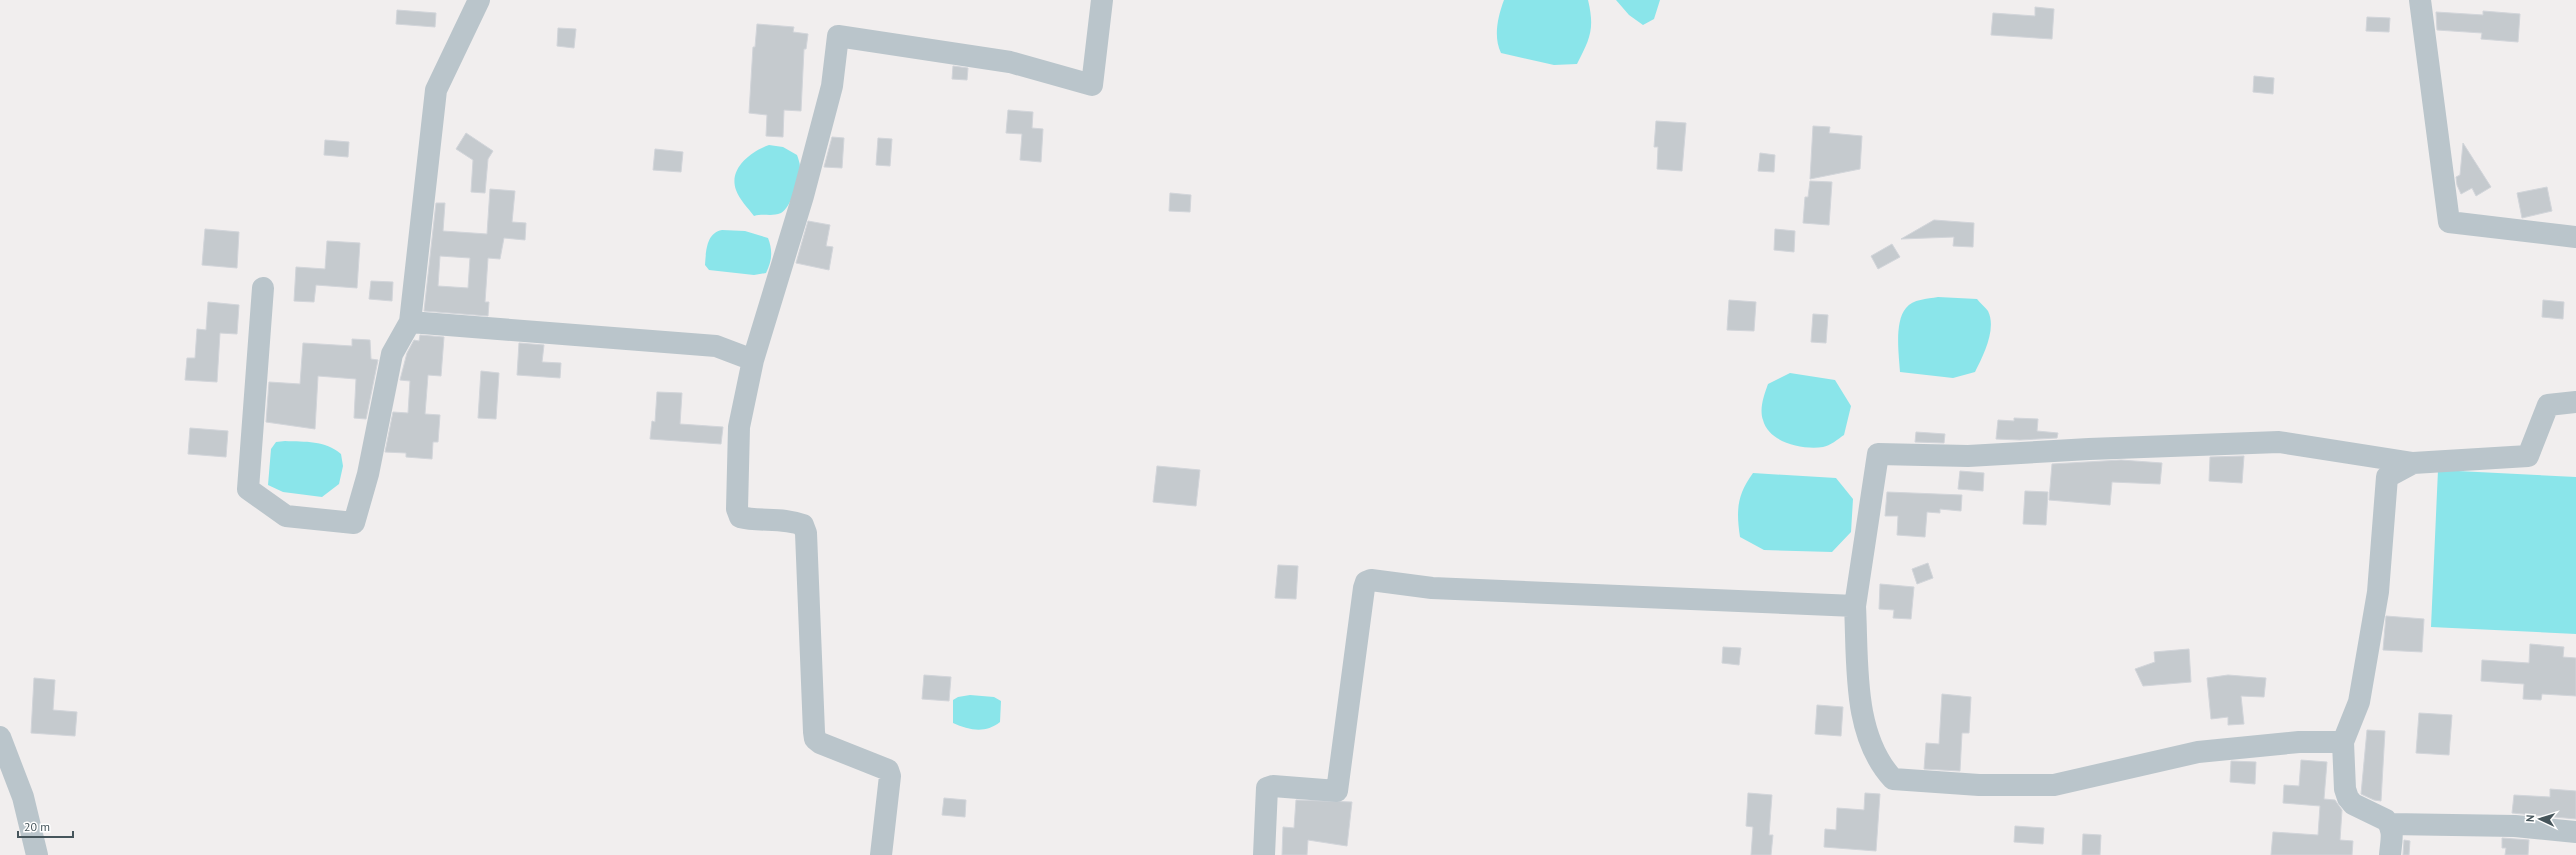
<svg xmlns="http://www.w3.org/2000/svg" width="2576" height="855" font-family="'PT Sans',sans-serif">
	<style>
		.water { fill: #8ae5ea }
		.building { fill: #c5cace; stroke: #d2d5da; fill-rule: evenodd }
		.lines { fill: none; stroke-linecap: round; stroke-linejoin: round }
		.minor { stroke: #bac5cb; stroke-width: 22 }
	</style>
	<rect width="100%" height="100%" fill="#f1eeee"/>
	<!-- water -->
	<path class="water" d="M1504,0H1588C1595,29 1590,39 1577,64L1554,65L1501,53C1493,37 1498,16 1504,0Z
		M1616,0H1660L1654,19L1643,25L1629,15Z
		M769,145L783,147L797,155C798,158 800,163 800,167C800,178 791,208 781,213C771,217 764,213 754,216C748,208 739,199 736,190C728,168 752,151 769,145Z
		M722,230L745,231L768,238C773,251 772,261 766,273L754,275L709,270L705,265C706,252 706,233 722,230Z
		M1938,297L1977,299C1980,303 1985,307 1988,311C1997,329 1983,356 1975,372L1953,378L1900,372C1899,355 1894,322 1906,308C1913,299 1927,299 1938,297Z
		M1790,373L1835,380L1851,406L1844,435C1838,439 1830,446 1823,447C1803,450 1769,443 1763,420C1759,409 1764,395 1768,384Z
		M285,441C305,442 325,440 341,454L343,466L339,484L322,497L283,492L268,485L271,449L276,442Z
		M2438,470L2576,477V634L2431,627Z
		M1753,473L1836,478L1853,499L1851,532L1832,552L1764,550L1740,537C1736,510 1737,495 1753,473Z
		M970,695L994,697L1001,701L1000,722C985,734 969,730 953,723V700L958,697Z"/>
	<!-- building -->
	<path class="building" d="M2035,7L2054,9L2052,39L1991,35L1993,13L2035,16Z
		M397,10L436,13L435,27L396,24Z
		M2483,11L2520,14L2518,42L2481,39L2482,33L2437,30L2436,12L2483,15Z
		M2367,17L2390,18L2389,32L2366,31Z
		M757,24L794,27L793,32L808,34L806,49H804L801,111L784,110L783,137L766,136L767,115L749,113L753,47H755Z
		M558,28L576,29L574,48L557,46Z
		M953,66L968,68L967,80L952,79Z
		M2254,76L2274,78L2273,94L2253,92Z
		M1008,110L1033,112L1032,128L1043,129L1041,162L1020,160L1022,134L1006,133Z
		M1656,121L1686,123L1682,171L1657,169L1658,147H1654Z
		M1813,126L1830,127L1829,133L1862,136L1860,169L1810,179Z
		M466,133L493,151L488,159L485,193L471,192L473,160L456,149Z
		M832,137L844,138L842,168L824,167Z
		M878,138L892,139L890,166L876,165Z
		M325,140L349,142L348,157L324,155Z
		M2463,143L2491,187L2476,196L2472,188L2461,194L2457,185L2456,177L2460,175Z
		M655,149L683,152L681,172L653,170Z
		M1760,153L1775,155L1774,172L1758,171Z
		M1810,181L1832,182L1829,225L1803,223L1805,197H1808Z
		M2547,187L2552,211L2522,218L2517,193Z
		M490,189L515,191L512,222L526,223L525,240L504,238L500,259L488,258L485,302H489L488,316L424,311L436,203H445L443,231L487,234ZM440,256L470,258L468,288L438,286Z
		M1170,193L1191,195L1190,212L1169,211Z
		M1934,220L1974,223L1973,247L1953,246L1954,237L1901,239Z
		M808,221L830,225L826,246L833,247L829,270L796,263Z
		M205,229L239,232L237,268L202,265Z
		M1775,229L1795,231L1794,252L1774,250Z
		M327,241L360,243L357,288L316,285L314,302L294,301L296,267L325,269Z
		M1892,244L1900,257L1878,269L1871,256Z
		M371,281L393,282L392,301L369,299Z
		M1729,300L1756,302L1754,331L1727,330Z
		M2543,300L2564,302L2563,319L2542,317Z
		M208,302L239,305L237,334L220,333L217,382L185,380L187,358H195L197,329L206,330Z
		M1813,314L1828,315L1826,343L1811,342Z
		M420,335L444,337L441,376L428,375L425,414L440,415L438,442H433L432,459L406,457V453L385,452L393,412L408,413L410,381L400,380L407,353L414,340L419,341Z
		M352,339L370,340L371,359L378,360L366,419L354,418L356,379L318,376L315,429L266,422L269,382L300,384L303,343L352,346Z
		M519,343L544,345L542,362L561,363L560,378L517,375Z
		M481,371L499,373L496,419L478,418Z
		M657,392L682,393L680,424L723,427L721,444L650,439L652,421L655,422Z
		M2014,418L2038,419L2037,431L2058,433L2057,438L2020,440L1996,439L1998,420L2014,421Z
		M190,428L228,431L226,457L188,454Z
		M1916,432L1945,434L1944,443L1915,442Z
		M2244,456L2242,483L2209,481L2210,457Z
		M2121,460L2162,463L2160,484L2112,482L2110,505L2049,500L2052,464Z
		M1157,466L1200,470L1196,506L1153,502Z
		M1960,471L1984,473L1983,491L1958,489Z
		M2025,491L2048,492L2046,525L2023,524Z
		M1887,492L1962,495L1961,511L1940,509V513L1927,512L1925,537L1897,535L1898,516H1885Z
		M1928,563L1933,578L1917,584L1912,569Z
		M1278,565L1298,566L1296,599L1275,598Z
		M1880,584L1914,587L1911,619L1893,618L1894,610L1879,609Z
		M2386,616L2424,619L2422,652L2383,650Z
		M2530,644L2564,647L2563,657L2576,658V696L2542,694L2541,700L2523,699L2524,684L2481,681L2482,660L2529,663Z
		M1723,647L1741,648L1739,665L1722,663Z
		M2189,649L2191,682L2143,686L2135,669L2155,662L2154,652Z
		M924,675L951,677L949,701L922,699Z
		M2228,675L2266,678L2264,697L2241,696L2244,724L2228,725V717L2211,719L2207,678Z
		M34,678L55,680L53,710L77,712L75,736L31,733Z
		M1942,694L1971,697L1969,733H1962L1960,771L1924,769L1926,743L1939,744Z
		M1817,705L1843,707L1841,736L1815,734Z
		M2419,713L2452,715L2449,755L2416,753Z
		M2367,730L2385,731L2381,801L2374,800L2361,794Z
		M2301,760L2327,762L2324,799L2335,800L2342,810L2340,840L2353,841L2352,855H2271L2273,832L2318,835L2320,806L2283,803L2284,785L2299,786Z
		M2231,761L2256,762L2255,784L2230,782Z
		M2550,789L2576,791V819L2512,813L2514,795L2550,797Z
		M1748,793L1772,795L1769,835H1773L1771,855H1751L1753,827L1746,826Z
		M1865,793L1880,794L1876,851L1824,847L1825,829L1836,830L1837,808L1864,810Z
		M944,798L966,800L965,817L942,815Z
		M1296,800L1352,802L1347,846L1308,840L1307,855H1282L1283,827L1294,828Z
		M2015,826L2044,828L2043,844L2014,842Z
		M2083,834L2101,835L2100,855H2082Z
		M2502,838L2529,840L2528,855H2505L2506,848H2502Z
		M2404,840L2410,841L2409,855H2403Z"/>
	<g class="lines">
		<!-- minor -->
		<path class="minor" d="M479,0L436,90L410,322L716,346L753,360
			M2420,0L2449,222L2576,237
			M263,288L248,489L286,516L354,523L368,474L392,354L410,322
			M1855,606C1858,663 1852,735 1893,779L1979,785H2054L2198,752L2299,742H2343
			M0,737L23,797L37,855
			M2390,824L2515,826L2576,832
			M881,855L890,776L888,770L820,743L815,739L814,732L806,533L803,525C783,517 760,522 740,517L737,509L739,427L753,360L803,196L832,86L838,36L1010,62L1092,85L1102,0
			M1264,855L1267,788L1273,786L1337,791L1364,588L1366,582L1371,580L1432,588L1855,606L1878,454L1968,456L2089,449L2279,442L2413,463
			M2390,855C2391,842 2395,830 2386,820L2353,804L2348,798L2345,789L2343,742L2359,702L2378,592L2387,477L2413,463L2528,456L2548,405L2576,402"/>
	</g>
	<!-- north arrow -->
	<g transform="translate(2540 819) rotate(274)" stroke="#ffffff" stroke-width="3" paint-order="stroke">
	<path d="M0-3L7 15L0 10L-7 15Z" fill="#46555b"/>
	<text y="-6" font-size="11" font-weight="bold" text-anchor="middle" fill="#46555b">N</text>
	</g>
	<!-- scale -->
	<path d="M18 831v6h55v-6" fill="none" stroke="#46555b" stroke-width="2"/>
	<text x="24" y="831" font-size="12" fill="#46555b" stroke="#ffffff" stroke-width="3" paint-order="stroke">20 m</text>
</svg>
